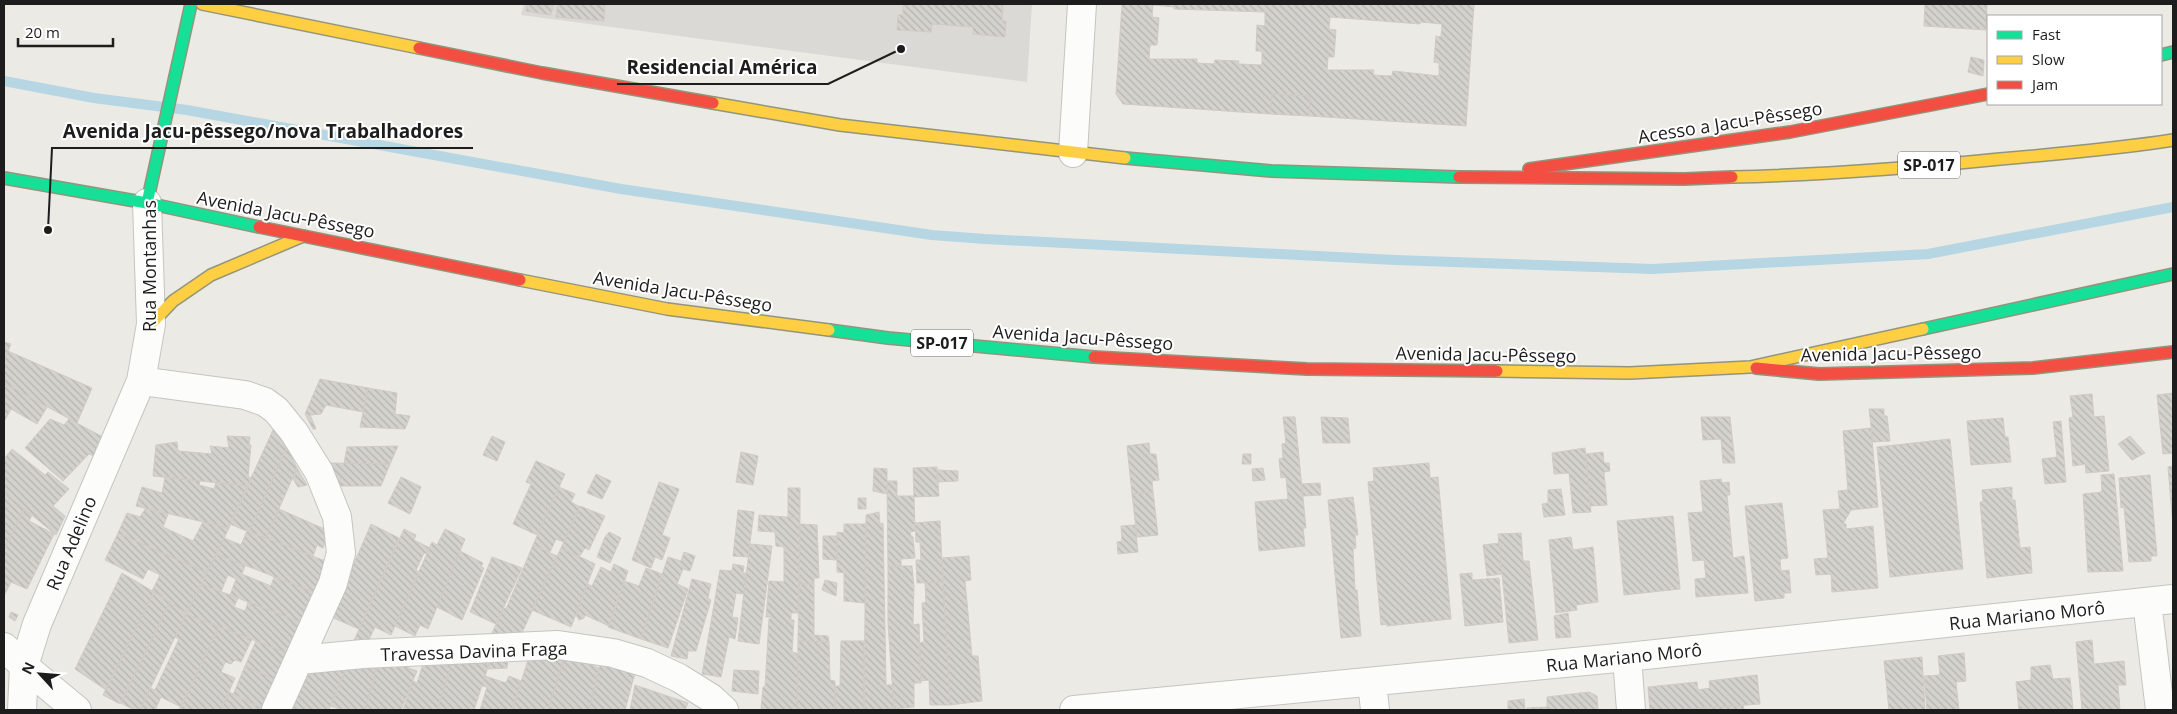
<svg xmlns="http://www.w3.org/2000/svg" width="2177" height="714" font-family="'Open Sans',sans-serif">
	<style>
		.residential { fill: #dbd9d6 }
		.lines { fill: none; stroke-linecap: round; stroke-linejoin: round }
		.stream { stroke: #b5d6e2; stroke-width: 10 }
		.building { fill: url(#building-back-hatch); stroke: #cfcbc5; fill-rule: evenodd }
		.street-casing { stroke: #c4c4c1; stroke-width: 30 }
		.fast-casing { stroke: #92957c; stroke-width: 14 }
		.slow-casing { stroke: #92957c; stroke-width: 14 }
		.jam-casing { stroke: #92957c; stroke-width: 14 }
		.street { stroke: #fcfcfb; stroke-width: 28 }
		.fast { stroke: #16e098; stroke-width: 11 }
		.slow { stroke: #ffcf43; stroke-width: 11 }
		.jam { stroke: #f24e42; stroke-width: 11 }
		.labels { text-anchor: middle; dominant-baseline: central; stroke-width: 4; stroke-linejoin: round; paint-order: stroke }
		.shield { fill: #fff; stroke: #616161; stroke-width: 1 }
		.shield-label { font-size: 16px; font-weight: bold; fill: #1d1d1d }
		.street-label { font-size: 18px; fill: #1d1d1d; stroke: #fff }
		.leader { fill: none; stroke: #1d1d1d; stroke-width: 2 }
		.callout-dot { fill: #1d1d1d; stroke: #fff; stroke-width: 2 }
		.callout-label { font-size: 19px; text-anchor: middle; font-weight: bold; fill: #1d1d1d; stroke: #fff; stroke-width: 4; stroke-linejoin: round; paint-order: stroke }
	</style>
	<defs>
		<pattern id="building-back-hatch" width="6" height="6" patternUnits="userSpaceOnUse" patternTransform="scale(1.25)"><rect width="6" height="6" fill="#d4d2cd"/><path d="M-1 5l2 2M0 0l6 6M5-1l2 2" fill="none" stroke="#b6b4b0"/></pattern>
	</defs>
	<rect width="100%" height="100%" fill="#eceae4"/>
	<!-- residential -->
	<path class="residential" d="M524,4H1032L1027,82L521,15Z"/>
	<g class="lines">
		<!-- stream -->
		<path class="stream" d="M4,81L94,98L187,110L621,189L932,235L985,239L1395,260L1653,269L1928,254L2173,207"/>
	</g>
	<!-- building -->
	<path class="building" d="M527,4H553L551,15L526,11Z
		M558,4H605L604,21L556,17Z
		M903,4H1003L1002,21H1006L1005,37L973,34V27L932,24L931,32L897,30L898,15H903Z
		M1122,4H1474L1466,126L1309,116L1310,96L1272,94L1270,114L1123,104L1116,94ZM1153,5L1174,7V9L1265,12V26L1257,25L1256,51H1262V65L1238,64L1239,61L1215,60L1214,64L1197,63V59H1149L1150,45H1157L1159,18L1152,17ZM1330,17L1420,24L1421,22L1442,24L1441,37L1436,36L1434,62L1439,63V76L1393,71L1392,76L1373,75L1374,70H1327L1328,57H1334L1336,30L1329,29Z
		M1925,4H1987L1986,30L1924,26Z
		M1971,57L1984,60L1983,76L1968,72Z
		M1272,94L1310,96L1309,116L1270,114Z
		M4,342L11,344L4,360Z
		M8,351L92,388L77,423L4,383V360Z
		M320,379L368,388L363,412L326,405L321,414L310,415L316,429H313L305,414Z
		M4,383L47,407L37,424L11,409L4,422Z
		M368,388L397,393L395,414L410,416L405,429L360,427Z
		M2173,393V453L2163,454L2157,395Z
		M2092,394L2094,417L2104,416L2109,471L2086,473L2085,464L2073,466L2069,418L2073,417L2070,396Z
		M1869,409H1884V416H1887L1890,441L1873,442Z
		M1283,417H1295L1306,528H1303L1305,546L1259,551L1255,502L1288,499L1286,477L1281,478L1279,459L1283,458L1282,444L1286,443Z
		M1321,417L1348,418L1350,443H1323Z
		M1701,417H1730L1735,463H1723L1721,439L1703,440Z
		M2003,418L2005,437H2008L2011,462L1971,465L1967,421Z
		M50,419L64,425L69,419L103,437L94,456L89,454L63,481L25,448Z
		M2061,421L2066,482L2045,484L2042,459L2057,457L2053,422Z
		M1871,428L1878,507L1851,510L1843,524H1846V529L1873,526L1878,588L1832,592L1831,574L1816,575L1814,559L1828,558L1823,510L1840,509L1838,491L1848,490L1843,431Z
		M273,430L287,447L249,532L230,524Z
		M227,436L250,437L249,445H251L248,477L252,478L248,486L153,476L156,445L177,442L178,451L212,454L210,446L229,448Z
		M492,436L505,442L497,461L483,455Z
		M2130,436L2145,453L2132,460L2118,444Z
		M1950,439L1963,569L1890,577L1877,447Z
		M1149,443L1150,454H1156L1159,480L1152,481L1153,492L1132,494L1127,446Z
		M398,446L390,464L344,463L347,447Z
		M287,447L297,468L266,538L249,532Z
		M1585,448L1591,512L1573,513L1569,473L1554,474L1552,453Z
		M12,449L45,475L48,472L69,489L53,506L65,516L56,535L4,492V459Z
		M741,452L758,456L753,485L736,482Z
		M1603,452L1604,463H1609L1610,471L1604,472L1607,505L1590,506L1586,454Z
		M1243,454H1251V464H1242Z
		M536,461L565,474L537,535L513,524L531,484L526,482Z
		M329,463L390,464L381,486H341Z
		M1429,463L1430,478L1438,477L1451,619L1387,626V624L1381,625L1368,482L1374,481L1373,468Z
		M2173,466V526L2168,467Z
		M937,467L939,496L914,497L913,468Z
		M297,468L307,485L298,487L293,479Z
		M874,468L887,469V494L873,491Z
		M1263,468L1265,480L1253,481L1252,469Z
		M937,470L958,471V481L937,482Z
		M596,474L611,481L602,499L587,493Z
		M2114,474L2123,571L2088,572L2083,494L2102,492L2101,475Z
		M2150,475L2157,556H2151V561L2129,562L2124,507L2121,508L2119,478Z
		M165,477L200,481L199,485L214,489L216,482L248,486L229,528L136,506L142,487L162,493Z
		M401,477L421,487L410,514L388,503Z
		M1721,479L1722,483L1729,482L1730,495H1727L1733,558L1744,556L1748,593L1696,597L1695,579L1706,578L1704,560L1693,561L1688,513L1703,512L1700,481Z
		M887,481H897V496H914L915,531L910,532L911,536L913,537L915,558L901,559V566L888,567Z
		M659,482L679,489L662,535L670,538L662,560L655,557L651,568L632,560Z
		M1320,483L1321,495L1303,496L1301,484Z
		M559,487L575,494L571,502L580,507L564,542L556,539L550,552L533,545Z
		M2012,487V500H2015L2020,548L2030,547L2032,573L1987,578L1980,502H1983L1982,490Z
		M788,488H800V518L788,517Z
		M1561,489L1565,515L1544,517L1542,504L1548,503V490Z
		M4,492L24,509L4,550Z
		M1153,492L1158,535L1137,537L1132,494Z
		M1353,497L1358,535H1355L1356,548L1353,549L1355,590H1357L1361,636L1341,638L1328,500Z
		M858,498H866V509H858Z
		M1782,503L1788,558L1780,559L1781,571L1789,570L1791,593H1784V598L1755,601L1745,506Z
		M580,506L605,516L589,550L585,548L579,557L561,548Z
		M24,509L32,515L29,521L54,534L27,589L11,582L4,596V550Z
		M145,509L168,514L163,527L193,541L203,522L229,528L207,573L118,533L127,513L140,517Z
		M279,509L329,531L323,548L317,545L313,556L266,538Z
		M738,510L754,512L748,557L733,556Z
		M879,512L880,524L883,523L886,685H892L894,709L864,710L866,515Z
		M759,515L800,518L798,613H791V620H794L792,652L796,653L798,655L797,710H761L763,687H765L769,619L773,617H766L769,581L784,582V547L776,546L775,532L758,531Z
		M1673,516L1680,589L1624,595L1617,521Z
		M940,521L943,582L917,583L916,560H921L920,542H916L915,523Z
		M371,524L399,538L359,629L331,617Z
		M800,524L817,525L819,578H814V584H799Z
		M844,524H866L865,603L844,601V573L837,572V532L844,533Z
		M1135,525L1138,552L1118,554L1117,542L1122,541L1121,526Z
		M404,529L416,535L414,540L430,548L427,554L424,553L416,570L419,572L391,635L375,627L367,644L352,645Z
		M445,529L465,539L428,629L420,625L415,636L395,626L432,542L437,545Z
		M247,531L328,562L316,593L216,554L224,538L241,545Z
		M609,532L621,538L610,563L597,557L605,537Z
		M118,533L207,573L186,613L152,591L160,575L148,569L143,579L105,560Z
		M1521,533L1523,561H1529L1538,640L1509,643L1498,534Z
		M823,536H837V560L823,559Z
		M1571,537L1573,550L1593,547L1598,602L1576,605L1577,610L1556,613L1549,540Z
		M1499,543L1502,574L1487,576L1483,545Z
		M750,544L772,546L759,644L738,641Z
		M533,545L557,556L521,635L492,633L504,608L506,609Z
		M561,548L595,564L571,627L532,610Z
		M460,551L483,563L481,567L484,568L462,620L437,607Z
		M684,552L695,556L690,571L683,569L677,584L688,589L668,648L641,639L668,557L681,561Z
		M216,554L245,566L242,574L271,586L274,577L316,593L303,623L230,595L236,579L228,575L221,592L201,584Z
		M969,556L971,580L965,581L972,656H978L982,701L950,705L942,558Z
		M492,557L522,568L496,624L470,612Z
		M614,564L628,571L609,626L585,615L584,618L579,620L576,615L587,584L592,586L601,567L611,572Z
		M733,564L744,566L743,573H746L744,594L736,593L732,617L738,618L735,639L729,637L721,677L702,674L720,570L732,571Z
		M901,566H912L914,586L913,625L919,624L921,683H914V707L894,709L888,623V567Z
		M646,568L662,574L641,639L608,627L624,581L639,586Z
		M122,573L154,592L106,690L75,669Z
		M1472,573V580L1499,578L1503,622L1465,626L1460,574Z
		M692,579L711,584L708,598L711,600L696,651H688L687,659L671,656Z
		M825,580L837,583L836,596L822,590Z
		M943,582L950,705H930L929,680L921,681L919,643L924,642L922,603L926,602L925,583Z
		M201,584L238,598L234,607L245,611L248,602L303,623L287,653L186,614Z
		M799,584H814V635L828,636L829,642L798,641Z
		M154,592L170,602L120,704L103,695Z
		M170,602L186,614L140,710H134L121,703Z
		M11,612L18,615L15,621L9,617Z
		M1568,613L1571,637L1556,638L1554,616Z
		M186,614L219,627L181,707L161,697L155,710H143L141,709L150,688L155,690L179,639L175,637Z
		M219,627L252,639L241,662L235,660L231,664L225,662L221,672L235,678L221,710H179Z
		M2092,640L2094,664L2124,661L2126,685H2118L2120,710H2082L2076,642Z
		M256,641L287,653L276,680L245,666Z
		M798,641L829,642L830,680L835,681V710H797Z
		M841,641H864V710H835V686H840Z
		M1964,653L1966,681L1956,682L1959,710H1927L1924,676L1940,675L1938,656Z
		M565,655L548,710H512L529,657L543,661L544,656Z
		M565,655L599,668L589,710H548Z
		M491,657H508L507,668L488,669Z
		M1922,657L1925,710H1889L1884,661Z
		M453,659L437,710H403L413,681L417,683L424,661Z
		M453,659L489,664L474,710H437Z
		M601,661L619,667V670L635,673L625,710H589Z
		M378,663L365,710H343L330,706L348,664Z
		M378,663L396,669L398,664L417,671L401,710H365Z
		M348,664L329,710H290L310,666Z
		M2050,665L2053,679L2070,678L2073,710H2019L2016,682L2031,680V667Z
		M245,666L276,680L264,709L233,695Z
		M734,670L759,671L758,694L732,691Z
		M1757,675L1760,704L1677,710H1650L1648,687L1697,682L1698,690L1710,688L1709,681Z
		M485,676L506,683L509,676L521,681L512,710H480L487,687L482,686Z
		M635,685L688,703L685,710H630Z
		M229,692L264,709L263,710H221Z
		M1589,692L1597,696L1598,710H1527V708L1547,707V697Z
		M1524,699L1525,710H1508V701Z
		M1743,705L1744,710H1677Z"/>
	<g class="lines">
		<defs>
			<path id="street" d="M1073,153L1082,4
				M141,381L245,395L265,402L276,410L294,432L319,472L337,517L341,553L333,583L276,710
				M2147,602L2160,710
				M4,647L24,666L77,710
				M1627,657L1631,710
				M299,660L363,654L558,645L613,653L647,663L679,678L711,698L724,710
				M1372,682L1375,710
				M22,710L24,666L37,624L141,381L151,324L147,203
				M1074,710L1627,657L2173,599"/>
			<path id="fast" d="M2161,55L2173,52
				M1125,158L1271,171L1459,177
				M4,178L147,203L259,227
				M147,203L191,4
				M1923,329L2173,274
				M829,330L888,338L1094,357"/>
			<path id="slow" d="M202,4L419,48
				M713,103L840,125L1125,158
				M1732,177C1821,175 1911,168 2000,159C2058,154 2116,149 2173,140
				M520,280L667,309L829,330
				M151,324L173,301L211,275L303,236
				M1497,371L1630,373L1750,367L1923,329"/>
			<path id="jam" d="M419,48L542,73L713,103
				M1529,169L1790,132L1988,94
				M1459,177L1684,179L1732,177
				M259,227L520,280
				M1094,357L1307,369L1497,371
				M1756,368L1819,374L2033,368L2173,352"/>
		</defs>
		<!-- street casing -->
		<use href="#street" class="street-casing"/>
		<!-- fast casing -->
		<use href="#fast" class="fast-casing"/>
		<!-- slow casing -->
		<use href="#slow" class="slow-casing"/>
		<!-- jam casing -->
		<use href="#jam" class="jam-casing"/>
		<!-- street -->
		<use href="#street" class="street"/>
		<!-- fast -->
		<use href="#fast" class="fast"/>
		<!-- slow -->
		<use href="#slow" class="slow"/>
		<!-- jam -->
		<use href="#jam" class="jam"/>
	</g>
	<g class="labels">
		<!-- shield labels -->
		<g class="shield">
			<rect x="1898" y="151.5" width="62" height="27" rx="4"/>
			<rect x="911" y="329.5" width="62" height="27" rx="4"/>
		</g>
		<g class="shield-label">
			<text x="1929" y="165">SP-017</text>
			<text x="942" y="343">SP-017</text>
		</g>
		<!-- street labels -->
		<g class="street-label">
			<text transform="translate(1730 122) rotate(-9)">Acesso a Jacu-Pêssego</text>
			<text transform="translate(286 214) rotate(11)">Avenida Jacu-Pêssego</text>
			<text transform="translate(149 266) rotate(-90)">Rua Montanhas</text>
			<text transform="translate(683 291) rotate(9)">Avenida Jacu-Pêssego</text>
			<text transform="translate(1083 337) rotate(4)">Avenida Jacu-Pêssego</text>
			<text transform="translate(1891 353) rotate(-1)">Avenida Jacu-Pêssego</text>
			<text transform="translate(1486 354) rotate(1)">Avenida Jacu-Pêssego</text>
			<text transform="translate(71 543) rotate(-67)">Rua Adelino</text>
			<text transform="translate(2027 615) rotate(-6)">Rua Mariano Morô</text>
			<text transform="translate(474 651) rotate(-2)">Travessa Davina Fraga</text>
			<text transform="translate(1624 657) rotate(-6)">Rua Mariano Morô</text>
		</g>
	</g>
	<!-- callouts -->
	<path class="leader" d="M901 49L828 84H617M48 230L52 148H473"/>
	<g class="callout-dot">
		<circle cx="901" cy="49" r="5"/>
		<circle cx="48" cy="230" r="5"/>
	</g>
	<g class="callout-label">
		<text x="722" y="74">Residencial América</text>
		<text x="263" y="138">Avenida Jacu-pêssego/nova Trabalhadores</text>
	</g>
	<!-- border -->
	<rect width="2177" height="714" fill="none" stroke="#1d1d1d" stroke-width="10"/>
	<!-- legend -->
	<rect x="1987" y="15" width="175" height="90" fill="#ffffff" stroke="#a5a5a5"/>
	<rect x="1997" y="31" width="25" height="8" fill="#16e098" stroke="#a5a5a5"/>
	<text x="2032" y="40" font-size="15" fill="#1d1d1d">Fast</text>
	<rect x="1997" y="56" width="25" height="8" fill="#ffcf43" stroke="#a5a5a5"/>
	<text x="2032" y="65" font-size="15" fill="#1d1d1d">Slow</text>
	<rect x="1997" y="81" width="25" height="8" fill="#f24e42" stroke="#a5a5a5"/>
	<text x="2032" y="90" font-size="15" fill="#1d1d1d">Jam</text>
	<!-- north arrow -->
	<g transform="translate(40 674) rotate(296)" stroke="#ffffff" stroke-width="4" paint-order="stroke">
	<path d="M0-4L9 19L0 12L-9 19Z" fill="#1d1d1d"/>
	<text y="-8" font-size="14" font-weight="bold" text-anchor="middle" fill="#1d1d1d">N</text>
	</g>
	<!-- scale -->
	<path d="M18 38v8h95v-8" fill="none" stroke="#1d1d1d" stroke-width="2.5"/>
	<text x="25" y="38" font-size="15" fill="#1d1d1d" stroke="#ffffff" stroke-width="4" paint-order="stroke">20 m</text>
</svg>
